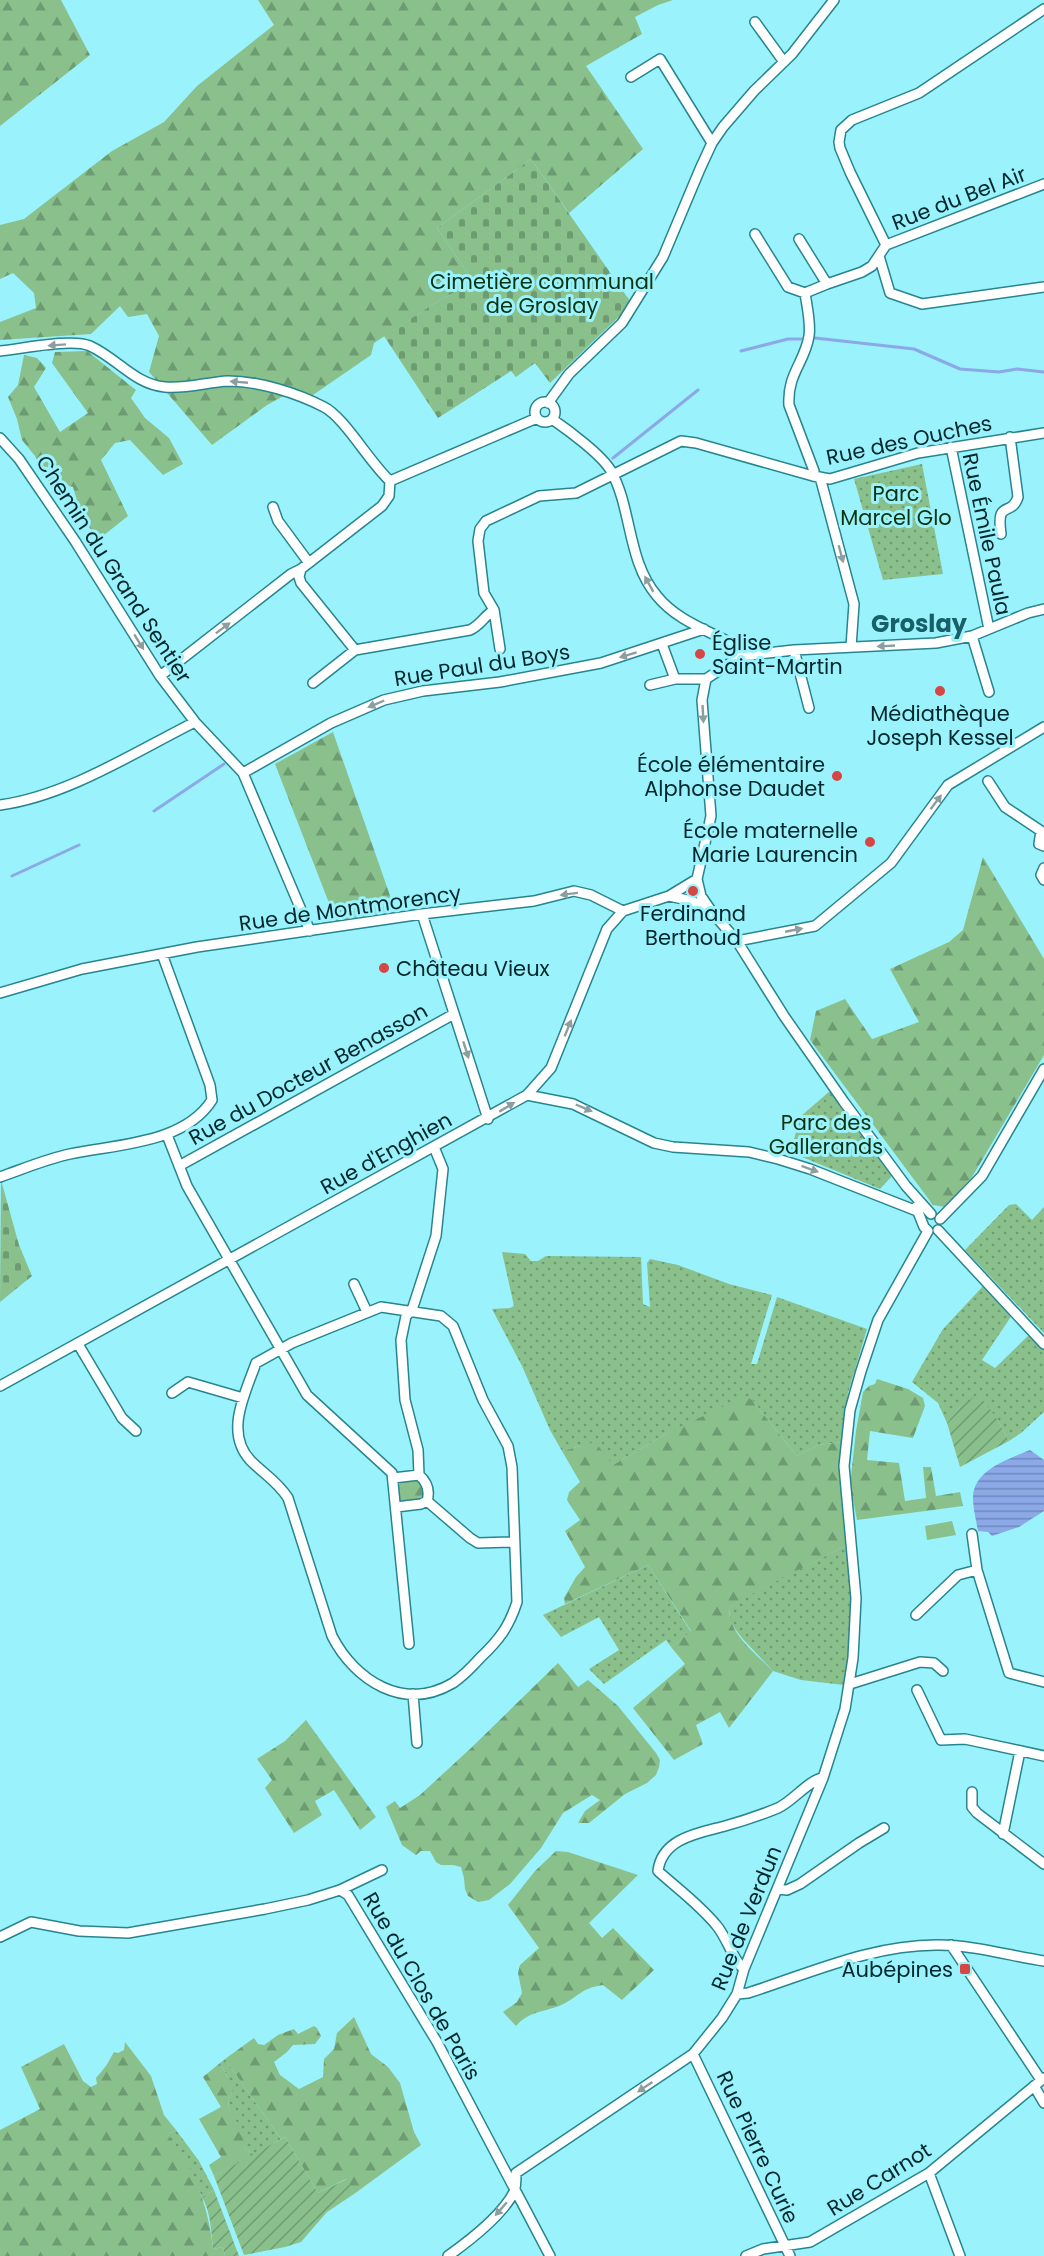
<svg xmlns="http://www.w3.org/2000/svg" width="1044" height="2256" font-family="Poppins,sans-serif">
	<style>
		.grass { fill: url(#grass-dots) }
		.forest { fill: url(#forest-firs) }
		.cemetery { fill: url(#cemetery-stones) }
		.garden { fill: url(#garden-furrows) }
		.pitch { fill: #8ac08b }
		.water { fill: url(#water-rules) }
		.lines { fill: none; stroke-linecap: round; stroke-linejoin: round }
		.stream { stroke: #8ba8e7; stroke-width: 3 }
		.street-casing { stroke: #26858e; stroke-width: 12 }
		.street { stroke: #fff; stroke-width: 9 }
		.oneway { fill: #8c9ea0 }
		.poi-dot { fill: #d54644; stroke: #9af2fc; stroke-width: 2 }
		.labels { text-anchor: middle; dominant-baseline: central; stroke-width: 6; stroke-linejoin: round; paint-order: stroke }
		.street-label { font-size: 21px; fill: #00272b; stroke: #9af2fc }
		.park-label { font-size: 21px; fill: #0a330f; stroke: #9af2fc }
		.poi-label { font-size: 21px; fill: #00272b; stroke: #9af2fc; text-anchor: end }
		.quarter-label { font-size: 24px; font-weight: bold; fill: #186067; stroke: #9af2fc }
	</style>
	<defs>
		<pattern id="grass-dots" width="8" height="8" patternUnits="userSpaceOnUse" patternTransform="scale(1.5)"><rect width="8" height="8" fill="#8ac08b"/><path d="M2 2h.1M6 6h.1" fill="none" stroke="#6e9c72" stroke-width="1.8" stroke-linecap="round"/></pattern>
		<pattern id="forest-firs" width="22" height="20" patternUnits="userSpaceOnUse" patternTransform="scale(1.5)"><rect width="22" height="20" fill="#8ac08b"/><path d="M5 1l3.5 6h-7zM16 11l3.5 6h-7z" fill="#6e9c72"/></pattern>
		<pattern id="cemetery-stones" width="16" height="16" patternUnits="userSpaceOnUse" patternTransform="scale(1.5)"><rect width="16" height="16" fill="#8ac08b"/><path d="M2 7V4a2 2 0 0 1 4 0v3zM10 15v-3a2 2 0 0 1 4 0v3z" fill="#6e9c72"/></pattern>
		<pattern id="garden-furrows" width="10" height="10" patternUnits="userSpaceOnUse" patternTransform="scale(1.5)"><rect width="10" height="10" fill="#8ac08b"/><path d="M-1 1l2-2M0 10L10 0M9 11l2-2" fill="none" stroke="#6e9c72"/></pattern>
		<pattern id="water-rules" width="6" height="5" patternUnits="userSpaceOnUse" patternTransform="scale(1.5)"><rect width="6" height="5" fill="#8ba8e7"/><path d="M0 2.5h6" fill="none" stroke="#6f89bb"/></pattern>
	</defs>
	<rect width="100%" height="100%" fill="#9af2fc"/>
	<!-- grass -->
	<path class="grass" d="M922,464L943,574L883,580L854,479Z
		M830,1091L892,1176L880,1189L790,1152L801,1116Z
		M1016,1204L1032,1220L1044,1207V1333L965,1250L1009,1205Z
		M502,1252L525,1254L531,1261H538L546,1256L641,1257L643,1304L650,1307L647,1263L650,1259L678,1265L729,1284L772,1295L751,1364H757L777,1297L867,1329L848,1393L842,1442L818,1445L797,1456L752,1400L666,1434L613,1465L580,1446L562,1451L550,1430L522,1366L492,1309L510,1308L514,1306Z
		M985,1284L1012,1315L982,1360L995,1368L1029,1335L1044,1350V1412L1021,1433L1009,1441L996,1417L960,1407L947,1423L938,1403L912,1382L943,1329Z
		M847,1545L851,1590V1633L844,1685L801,1680L773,1671L742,1638L730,1622L729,1608L747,1596Z
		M648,1565L691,1632L671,1647L666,1640L604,1684L589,1669L619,1650L599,1617L561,1637L543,1615Z
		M225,2059L281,2139L254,2155L244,2147L229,2109L228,2100L232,2093L227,2076L220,2063Z
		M176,2130L199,2161L214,2190L202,2197L192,2174L169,2138L170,2133Z"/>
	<!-- forest -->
	<path class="forest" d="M0,0H61L90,55L0,126Z
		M258,0H673L658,5L635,17L642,34L586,66L643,149L569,213L531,159L437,228L474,282L438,301L374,343L371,355L310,397L291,392L267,405L212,445L149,372L159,336L147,314L128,317L120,306L91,334L0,340V322L36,308L34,293L13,273L0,279V225L24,219L112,151L164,122L197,86L274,25Z
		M87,351L136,390L131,398L145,418L169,438L183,464L163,475L130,440L115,443L101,460L128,516L99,539L83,520L73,487L48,481L35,456L22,440L17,419L8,397L18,385L24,355L37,358L46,368L34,387L60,432L88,413L52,363L55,352Z
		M333,732L395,910L336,921L275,764Z
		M983,857L1044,959V1055L972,1177L945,1207L933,1205L810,1040L816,1011L845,999L872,1039L919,1022L890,969L949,942L963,930Z
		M877,1379L908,1389L923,1398L925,1406L913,1438L870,1431L867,1460L899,1463L905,1501L926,1498L923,1467H931L936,1496L960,1492L963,1506L857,1520L850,1485L856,1431L863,1392L869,1386L875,1384Z
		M745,1396L752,1400L797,1456L818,1445L842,1442L841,1497L847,1545L748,1596L729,1608C727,1632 757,1655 773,1671L729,1728L720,1712L696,1725L703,1744L674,1760L633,1708L685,1664L671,1647L691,1631L648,1565L565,1604L564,1598L576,1577L585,1567L565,1531L580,1520L567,1500L569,1492L580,1482L562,1451L595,1442L613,1465L666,1434Z
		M417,1480L423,1484L424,1495L420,1501L405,1503L398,1498L397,1487L402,1481Z
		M558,1663L578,1687L588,1680L618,1706L656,1753L660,1760L659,1767L656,1775L647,1783L625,1794L589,1823H578L585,1811L600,1800L592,1795L563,1813L541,1848L510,1884L489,1900L478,1902L468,1896L465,1889L464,1878L461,1867L453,1865H441L436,1862L430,1851H421L416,1855L402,1845L386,1807L395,1801L400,1808L420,1795L471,1748Z
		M306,1720L376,1817L360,1830L334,1790L315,1801L322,1815L294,1833L265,1788L272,1780L257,1759L285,1741Z
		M556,1851L568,1852L638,1875L589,1923L602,1938L613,1928L654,1970L622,2000L603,1985C580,1988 578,1998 559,2006C543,2012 528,2012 516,2026L503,2012L517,2002L522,1993L518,1973L520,1965L539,1948L508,1905L535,1871Z
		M354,2017L371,2054L388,2067L400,2083L414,2132L421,2145L354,2194L346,2179L318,2193L285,2137L281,2139L225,2059L254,2038L258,2044L264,2045L278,2035L294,2029L298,2034L314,2026L317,2028L321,2036L315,2044L293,2045L287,2052L274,2062L280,2075L299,2089L323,2077L324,2059L334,2049L337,2033Z
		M125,2042L151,2076L164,2115L176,2130L170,2133V2138C195,2169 209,2209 213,2249L223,2247L225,2256H0V2130L40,2109L21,2067L64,2044L83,2081L91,2087L97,2084L96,2078L106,2066L114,2052L118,2053L124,2050Z
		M220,2063L232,2086V2093L228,2100L229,2109L247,2138L244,2147L254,2155L214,2176L209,2165L221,2157L199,2119L221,2107L203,2077Z"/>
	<!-- cemetery -->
	<path class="cemetery" d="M531,159L632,304L550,383L535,363L516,377L511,371L438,418L384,336L438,301L474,282L437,228Z
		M1,1180L19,1245L32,1276L0,1302Z"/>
	<!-- garden -->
	<path class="garden" d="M978,1394L996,1417L1009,1441L960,1467L947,1423L960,1407Z
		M285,2137L318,2193L347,2179L354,2194L327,2212L301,2242L285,2247L244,2255L214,2176Z
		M214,2190L239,2256H225L223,2247L213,2249C211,2231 211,2213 202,2197Z"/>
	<!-- pitch -->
	<path class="pitch" d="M952,1521L956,1535L927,1540L925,1526Z"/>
	<!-- water -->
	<path class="water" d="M1030,1450L1044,1460V1511L1019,1527L992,1536L988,1532L978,1531C976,1520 973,1508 973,1497C974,1469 1009,1459 1030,1450Z"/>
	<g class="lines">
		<!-- stream -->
		<path class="stream" d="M815,338L914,349L960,369L999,372L1017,369L1044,372
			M741,351L788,339H801
			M613,458L698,390
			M154,811L224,764
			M12,876L79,845"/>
		<defs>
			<path id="street" d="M755,22L784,62
				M631,77L660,59L712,143
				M755,234L788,287L805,293
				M799,239L827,284
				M886,245L850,172L840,148L839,142L841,130L852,120L919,93L1044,9
				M886,245L1044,184
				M879,256L890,293L922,304L1044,287
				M0,351C21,349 72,338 90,346C117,358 134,384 165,387C186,389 208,382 228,381C259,381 297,393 324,407C344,417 370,463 390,481
				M535 412a10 10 0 1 1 20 0a10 10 0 1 1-20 0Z
				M548,403L569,374L622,323L663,257L700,169L712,143L723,127L754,91L792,54L834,0
				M552,419C568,430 602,455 611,471C632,508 627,561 657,596C678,622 711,631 738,647L741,656
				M0,438L19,459L75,541L160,676L195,722L243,773L310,931
				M951,447L989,629
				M813,476L814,471L789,405C787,374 805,362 809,336C811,323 807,307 805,293L827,284L862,272L872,266L886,245
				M820,477L854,604L851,647
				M390,481L389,496L382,506L301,569L299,577L301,583L355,650L470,630C481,625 484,616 494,610L484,593L478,541L480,529L486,521L539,496L576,493L681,441L696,443L813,476L830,479L918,453L1044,433
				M390,481L537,418
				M273,507L278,521L309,563
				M1001,534C996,498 1011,518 1018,497L1010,437
				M494,610L500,649
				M972,636L989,692
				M662,644L675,679H706
				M794,650L809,708
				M160,676L291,574L301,569
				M313,683L355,650
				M650,685L675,679
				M243,773L331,723L384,700L423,691L500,682L601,663L704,629
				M988,781L1005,807L1041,831L1039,844L1044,846
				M0,805C67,796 135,752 195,722
				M1044,868L1041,875L1044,880
				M697,879L701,896L710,909
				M669,896L692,901L711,911L737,941L784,1016L844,1102L906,1186L931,1214
				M422,914L488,1119
				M737,941L815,926L891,863L948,785L1044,727
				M0,993L82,969L197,947L422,914L534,901L574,891L591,895L623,911L669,896L697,879L711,816L702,700L706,679L741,656L794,650L936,643L972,636L1028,613L1044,609
				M527,1095L573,1104L654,1143L673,1147L749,1152L778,1159L810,1169L917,1211
				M167,1135L187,1186L307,1395L392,1473L409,1644
				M434,1147L443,1169L436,1236L412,1310L406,1316L401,1340L405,1400L418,1450L419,1475C427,1482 430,1491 427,1501L470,1538L478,1543L514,1542
				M179,1166L454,1014
				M0,1177C23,1169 46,1159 70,1154C117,1144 184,1144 212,1100L210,1085L162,954
				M916,1207L924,1227L928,1231
				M940,1219L982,1176L1044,1069
				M938,1230L1044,1344
				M354,1284L367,1312
				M381,1307L441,1316L453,1326L483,1400L508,1446L512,1467L517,1602C509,1627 499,1640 480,1658C472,1667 463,1676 453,1683C404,1712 355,1681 332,1636L288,1498C278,1482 264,1474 251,1461C224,1433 245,1394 256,1363L292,1343Z
				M78,1344L122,1418L136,1431
				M0,1386L527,1095L551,1068L607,929L623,911
				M172,1393L188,1382L243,1398
				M393,1478L419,1475
				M396,1507L421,1504L427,1501
				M972,1534L977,1570L1009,1673L1044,1682
				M916,1615L958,1575L977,1570
				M850,1684L920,1662L934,1663L943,1671
				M917,1690L941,1740L965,1739L1044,1756
				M413,1694L417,1743
				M972,1792V1807L977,1813L1044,1864
				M1003,1834L1020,1751
				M778,1889L787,1890L800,1884L859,1843L884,1828
				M340,1890L382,1870
				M0,1937L31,1922L79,1931L128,1933L265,1909L308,1900L340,1890L348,1895L437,2042L550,2256
				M951,1945L1041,2080
				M744,1969C734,1962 727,1938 717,1926C700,1905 678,1889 658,1871C662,1838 699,1833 725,1826C743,1821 761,1815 778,1808C792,1802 810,1779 823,1778
				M737,1994L748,1993C810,1973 874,1944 939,1945C973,1945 1011,1956 1044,1961
				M693,2054L790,2256
				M1034,2086L1044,2103
				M929,2173L960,2256
				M448,2256C469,2241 502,2216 514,2192C516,2187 516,2179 516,2173L693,2054L722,2018L737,1994L744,1969L823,1778L845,1709L853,1658L856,1598L844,1466L850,1410L861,1371L878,1320L928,1231
				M746,2256L763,2249L810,2242L929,2173L1044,2078"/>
		</defs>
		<!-- street casing -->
		<use href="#street" class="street-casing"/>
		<!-- street -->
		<use href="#street" class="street"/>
	</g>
	<!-- one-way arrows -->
	<defs><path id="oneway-solid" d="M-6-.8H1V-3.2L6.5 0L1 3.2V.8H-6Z" transform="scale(1.5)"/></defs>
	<g class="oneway">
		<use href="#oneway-solid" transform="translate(57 345) rotate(176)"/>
		<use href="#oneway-solid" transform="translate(239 382) rotate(-175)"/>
		<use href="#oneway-solid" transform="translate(841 554) rotate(75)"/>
		<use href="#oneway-solid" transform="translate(649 584) rotate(-119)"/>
		<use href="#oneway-solid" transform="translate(223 628) rotate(-37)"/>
		<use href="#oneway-solid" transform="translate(139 642) rotate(58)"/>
		<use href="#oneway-solid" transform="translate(886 646) rotate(177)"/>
		<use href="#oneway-solid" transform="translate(628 655) rotate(163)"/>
		<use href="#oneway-solid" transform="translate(376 704) rotate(157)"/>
		<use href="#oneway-solid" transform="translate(703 714) rotate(87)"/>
		<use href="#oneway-solid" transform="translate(936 802) rotate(-53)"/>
		<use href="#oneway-solid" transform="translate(569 894) rotate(173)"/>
		<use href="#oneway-solid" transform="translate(794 930) rotate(-11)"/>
		<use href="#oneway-solid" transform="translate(568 1028) rotate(-68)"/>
		<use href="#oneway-solid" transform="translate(466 1050) rotate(72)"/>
		<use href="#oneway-solid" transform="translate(507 1107) rotate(-31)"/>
		<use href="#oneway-solid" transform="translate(584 1108) rotate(23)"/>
		<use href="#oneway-solid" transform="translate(810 1169) rotate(20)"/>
		<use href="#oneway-solid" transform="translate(645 2087) rotate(146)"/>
		<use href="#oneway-solid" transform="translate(501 2209) rotate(131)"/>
	</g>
	<!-- markers -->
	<g class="poi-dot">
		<circle cx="700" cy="654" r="6"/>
		<circle cx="940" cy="691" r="6"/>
		<circle cx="837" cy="776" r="6"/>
		<circle cx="870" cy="842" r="6"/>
		<circle cx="693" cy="891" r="6"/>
		<circle cx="384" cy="968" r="6"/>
		<rect x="959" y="1963" width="12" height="12" rx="3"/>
	</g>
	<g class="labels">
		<!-- street labels -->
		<g class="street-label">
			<text transform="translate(959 198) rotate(-21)">Rue du Bel Air</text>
			<text transform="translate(909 440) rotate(-12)">Rue des Ouches</text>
			<text transform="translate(987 534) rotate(78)">Rue Émile Paula</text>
			<text transform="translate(114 569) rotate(57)">Chemin du Grand Sentier</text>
			<text transform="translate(482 665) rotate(-9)">Rue Paul du Boys</text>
			<text transform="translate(350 908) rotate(-8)">Rue de Montmorency</text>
			<text transform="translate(308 1074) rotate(-29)">Rue du Docteur Benasson</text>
			<text transform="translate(386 1153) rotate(-29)">Rue d'Enghien</text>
			<text transform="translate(746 1918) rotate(-68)">Rue de Verdun</text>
			<text transform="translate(422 1986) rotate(60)">Rue du Clos de Paris</text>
			<text transform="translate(758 2147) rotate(65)">Rue Pierre Curie</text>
			<text transform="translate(879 2179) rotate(-32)">Rue Carnot</text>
		</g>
		<!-- park labels -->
		<g class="park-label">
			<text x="542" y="281">Cimetière communal<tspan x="542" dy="24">de Groslay</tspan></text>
			<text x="896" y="493">Parc<tspan x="896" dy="24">Marcel Glo</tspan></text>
			<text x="826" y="1122">Parc des<tspan x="826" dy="24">Gallerands</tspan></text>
		</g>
		<!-- poi labels -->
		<g class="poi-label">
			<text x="712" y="642" text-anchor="start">Église<tspan x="712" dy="24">Saint-Martin</tspan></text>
			<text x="940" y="713" text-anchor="middle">Médiathèque<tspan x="940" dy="24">Joseph Kessel</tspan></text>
			<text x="825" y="764">École élémentaire<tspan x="825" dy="24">Alphonse Daudet</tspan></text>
			<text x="858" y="830">École maternelle<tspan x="858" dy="24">Marie Laurencin</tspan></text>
			<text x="693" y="913" text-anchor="middle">Ferdinand<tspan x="693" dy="24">Berthoud</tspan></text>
			<text x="396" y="968" text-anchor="start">Château Vieux</text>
			<text x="953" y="1969">Aubépines</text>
		</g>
		<!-- quarter labels -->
		<g class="quarter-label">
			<text x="919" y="623">Groslay</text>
		</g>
	</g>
</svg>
